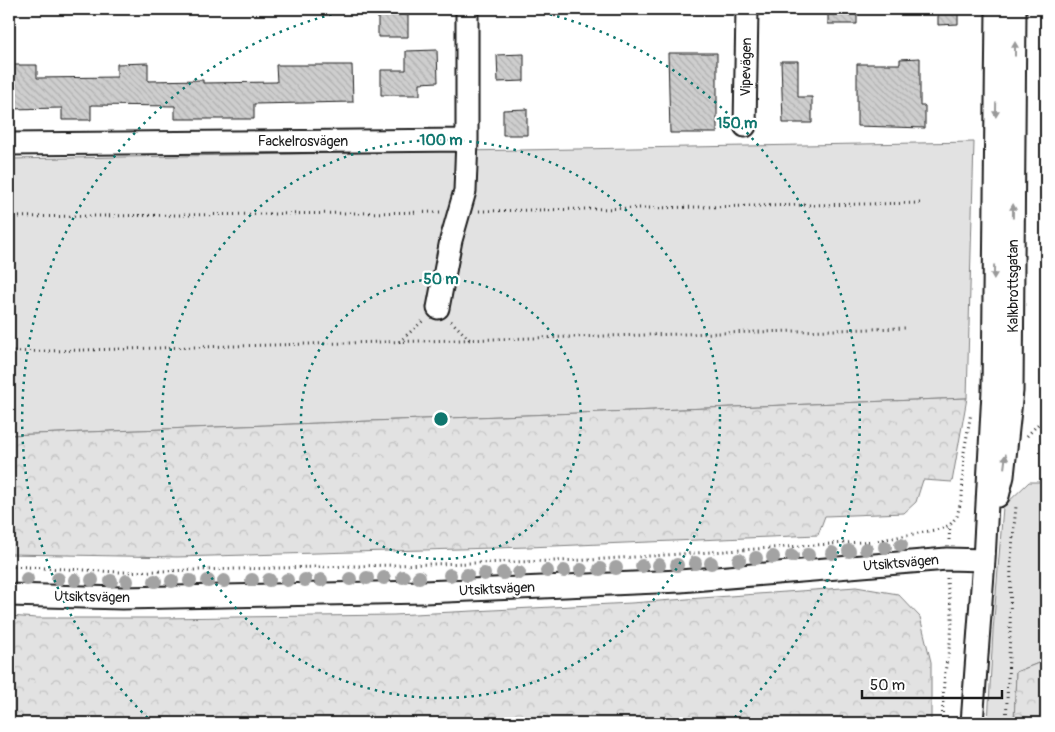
<svg xmlns="http://www.w3.org/2000/svg" width="1055" height="732" font-family="Pangolin,sans-serif">
	<style>
		.green { fill: #e2e2e2; stroke: #7f7f7f }
		.forest { fill: url(#forest-crowns); stroke: #7f7f7f }
		.building { fill: url(#building-back-hatch); stroke: #1c1c1c }
		.lines { fill: none; stroke-linecap: round; stroke-linejoin: round }
		.minor-casing { stroke: #1c1c1c; stroke-width: 25 }
		.path { stroke: #1c1c1c; stroke-width: 3; stroke-dasharray: 1 4; stroke-linecap: butt }
		.minor { stroke: #fff; stroke-width: 21 }
		.tree { fill: #a3a3a3 }
		.oneway { fill: #999 }
		.ring { fill: none; stroke: #0f766e; stroke-width: 2.5; stroke-dasharray: 2.5 5 }
		.labels { text-anchor: middle; dominant-baseline: central; stroke-width: 4.5; stroke-linejoin: round; paint-order: stroke }
		.street-label { font-size: 14px; fill: #1c1c1c; stroke: #fff }
		.centre { fill: #0f766e; stroke: #fff; stroke-width: 2.5 }
		.ring-label { font-size: 15px; text-anchor: middle; font-weight: bold; fill: #0f766e; stroke: #fff; stroke-width: 4.5; stroke-linejoin: round; paint-order: stroke }
	</style>
	<defs>
		<pattern id="forest-crowns" width="20" height="18" patternUnits="userSpaceOnUse" patternTransform="scale(1.25)"><rect width="20" height="18" fill="#e2e2e2"/><path d="M2 6a3 3 0 1 1 6 0M12 15a3 3 0 1 1 6 0" fill="none" stroke="#c1c1c1"/></pattern>
		<pattern id="building-back-hatch" width="6" height="6" patternUnits="userSpaceOnUse" patternTransform="scale(1.25)"><rect width="6" height="6" fill="#cecece"/><path d="M-1 5l2 2M0 0l6 6M5-1l2 2" fill="none" stroke="#b0b0b0"/></pattern>
	</defs>
	<rect width="100%" height="100%" fill="#fff"/>
	<filter id="ink" filterUnits="userSpaceOnUse"><feTurbulence type="fractalNoise" baseFrequency=".02" numOctaves="2"/><feDisplacementMap in="SourceGraphic" scale="10" xChannelSelector="R" yChannelSelector="G"/><feConvolveMatrix kernelMatrix="1 2 1 2 8 2 1 2 1" color-interpolation-filters="sRGB"/></filter>
	<g filter="url(#ink)">
		<!-- green -->
		<path class="green" d="M974,142L967,398L9,435V159Z
			M1029,482H1046V660L1016,672L1014,723H988L993,631L1003,507Z"/>
		<!-- forest -->
		<path class="forest" d="M967,398L952,482L923,480L916,502L904,513L825,516L818,535L529,547L177,557L9,554V435Z
			M856,587L898,594L920,617L931,662V723H9V616L37,618H160L394,615L631,603Z
			M1046,660V723H1014L1016,672Z"/>
		<!-- building -->
		<path class="building" d="M828,9H857V24H828Z
			M938,9H958V24L938,25Z
			M378,12H408V37H378Z
			M437,50L438,82L420,83V95H381V70H406V51Z
			M668,53H717V133H670Z
			M524,54V81L498,82L497,55Z
			M920,58V106H925V128L857,126V64H900V59Z
			M781,61H798V97H812V123H783Z
			M148,63V81L203,80V83L277,82L276,65H352L353,102L254,104V119H175V106L91,105V120H62V108L10,109L9,65H37V78L117,77V64Z
			M527,109V135H503V110Z"/>
		<g class="lines">
			<defs>
				<path id="minor" d="M745,126L747,9
					M9,144L467,140V9
					M438,308L451,240L465,191L467,140
					M998,496L1003,476L1012,391L1015,9
					M9,595L122,598L424,592L680,581L947,559L984,560
					M972,723L984,560L993,391L997,9"/>
			</defs>
			<!-- minor casing -->
			<use href="#minor" class="minor-casing"/>
			<!-- path -->
			<path class="path" d="M479,211L921,203
				M9,217L440,212
				M451,321L470,340
				M399,342L425,319
				M9,352L907,328
				M1027,436L1046,416
				M949,540L950,525
				M9,566L120,572L590,560L876,541L940,529L950,525L957,516L962,497L964,452L971,413
				M942,723C943,706 943,689 945,672C948,654 952,636 952,617C952,604 947,592 947,578
				M1006,723L1010,634L1011,559L1016,506"/>
			<!-- minor -->
			<use href="#minor" class="minor"/>
		</g>
		<!-- trees -->
		<g class="tree">
			<circle cx="901" cy="545" r="7"/>
			<circle cx="885" cy="547" r="7"/>
			<circle cx="866" cy="549" r="7"/>
			<circle cx="849" cy="551" r="7"/>
			<circle cx="832" cy="553" r="7"/>
			<circle cx="808" cy="555" r="7"/>
			<circle cx="792" cy="556" r="7"/>
			<circle cx="773" cy="557" r="7"/>
			<circle cx="756" cy="558" r="7"/>
			<circle cx="739" cy="560" r="7"/>
			<circle cx="695" cy="563" r="7"/>
			<circle cx="711" cy="563" r="7"/>
			<circle cx="659" cy="565" r="7"/>
			<circle cx="677" cy="565" r="7"/>
			<circle cx="642" cy="566" r="7"/>
			<circle cx="616" cy="568" r="7"/>
			<circle cx="600" cy="569" r="7"/>
			<circle cx="581" cy="570" r="7"/>
			<circle cx="547" cy="571" r="7"/>
			<circle cx="564" cy="571" r="7"/>
			<circle cx="503" cy="573" r="7"/>
			<circle cx="519" cy="573" r="7"/>
			<circle cx="484" cy="574" r="7"/>
			<circle cx="450" cy="575" r="7"/>
			<circle cx="467" cy="575" r="7"/>
			<circle cx="403" cy="577" r="7"/>
			<circle cx="419" cy="577" r="7"/>
			<circle cx="367" cy="578" r="7"/>
			<circle cx="384" cy="578" r="7"/>
			<circle cx="27" cy="579" r="7"/>
			<circle cx="58" cy="579" r="7"/>
			<circle cx="350" cy="579" r="7"/>
			<circle cx="75" cy="580" r="7"/>
			<circle cx="92" cy="580" r="7"/>
			<circle cx="252" cy="580" r="7"/>
			<circle cx="269" cy="580" r="7"/>
			<circle cx="287" cy="580" r="7"/>
			<circle cx="305" cy="580" r="7"/>
			<circle cx="321" cy="580" r="7"/>
			<circle cx="111" cy="581" r="7"/>
			<circle cx="127" cy="581" r="7"/>
			<circle cx="155" cy="581" r="7"/>
			<circle cx="172" cy="581" r="7"/>
			<circle cx="190" cy="581" r="7"/>
			<circle cx="208" cy="581" r="7"/>
			<circle cx="224" cy="581" r="7"/>
		</g>
		<!-- one-way arrows -->
		<defs><path id="oneway-solid" d="M-6-.8H1V-3.2L6.5 0L1 3.2V.8H-6Z" transform="scale(1.25)"/></defs>
		<g class="oneway">
			<use href="#oneway-solid" transform="translate(1015 49) rotate(-90)"/>
			<use href="#oneway-solid" transform="translate(996 110) rotate(91)"/>
			<use href="#oneway-solid" transform="translate(1013 211) rotate(-89)"/>
			<use href="#oneway-solid" transform="translate(994 272) rotate(91)"/>
			<use href="#oneway-solid" transform="translate(1005 461) rotate(-83)"/>
		</g>
	</g>
	<!-- distance rings -->
	<g class="ring">
		<circle cx="441" cy="419" r="140"/>
		<circle cx="441" cy="419" r="279"/>
		<path d="M153 723A419 419 0 0 1 354 9M528 9A419 419 0 0 1 729 723"/>
	</g>
	<g class="labels">
		<!-- street labels -->
		<g class="street-label">
			<text transform="translate(746 67) rotate(-89)">Vipevägen</text>
			<text x="303" y="141">Fackelrosvägen</text>
			<text transform="translate(1013 286) rotate(-90)">Kalkbrottsgatan</text>
			<text transform="translate(901 563) rotate(-5)">Utsiktsvägen</text>
			<text transform="translate(497 589) rotate(-3)">Utsiktsvägen</text>
			<text transform="translate(92 597) rotate(1)">Utsiktsvägen</text>
		</g>
	</g>
	<circle cx="441" cy="419" r="8" class="centre"/>
	<g class="ring-label">
		<text x="737" y="128">150 m</text>
		<text x="441" y="145">100 m</text>
		<text x="441" y="284">50 m</text>
	</g>
	<!-- margin -->
	<rect width="1055" height="732" fill="none" stroke="#fff" stroke-width="30"/>
	<rect x="15" y="15" width="1025" height="702" fill="none" stroke="#1c1c1c" stroke-width="2" filter="url(#ink)"/>
	<!-- scale -->
	<path d="M862 690v8h140v-8" fill="none" stroke="#1c1c1c" stroke-width="2.5"/>
	<text x="870" y="690" font-size="15" fill="#1c1c1c" stroke="#ffffff" stroke-width="4" paint-order="stroke">50 m</text>
</svg>
